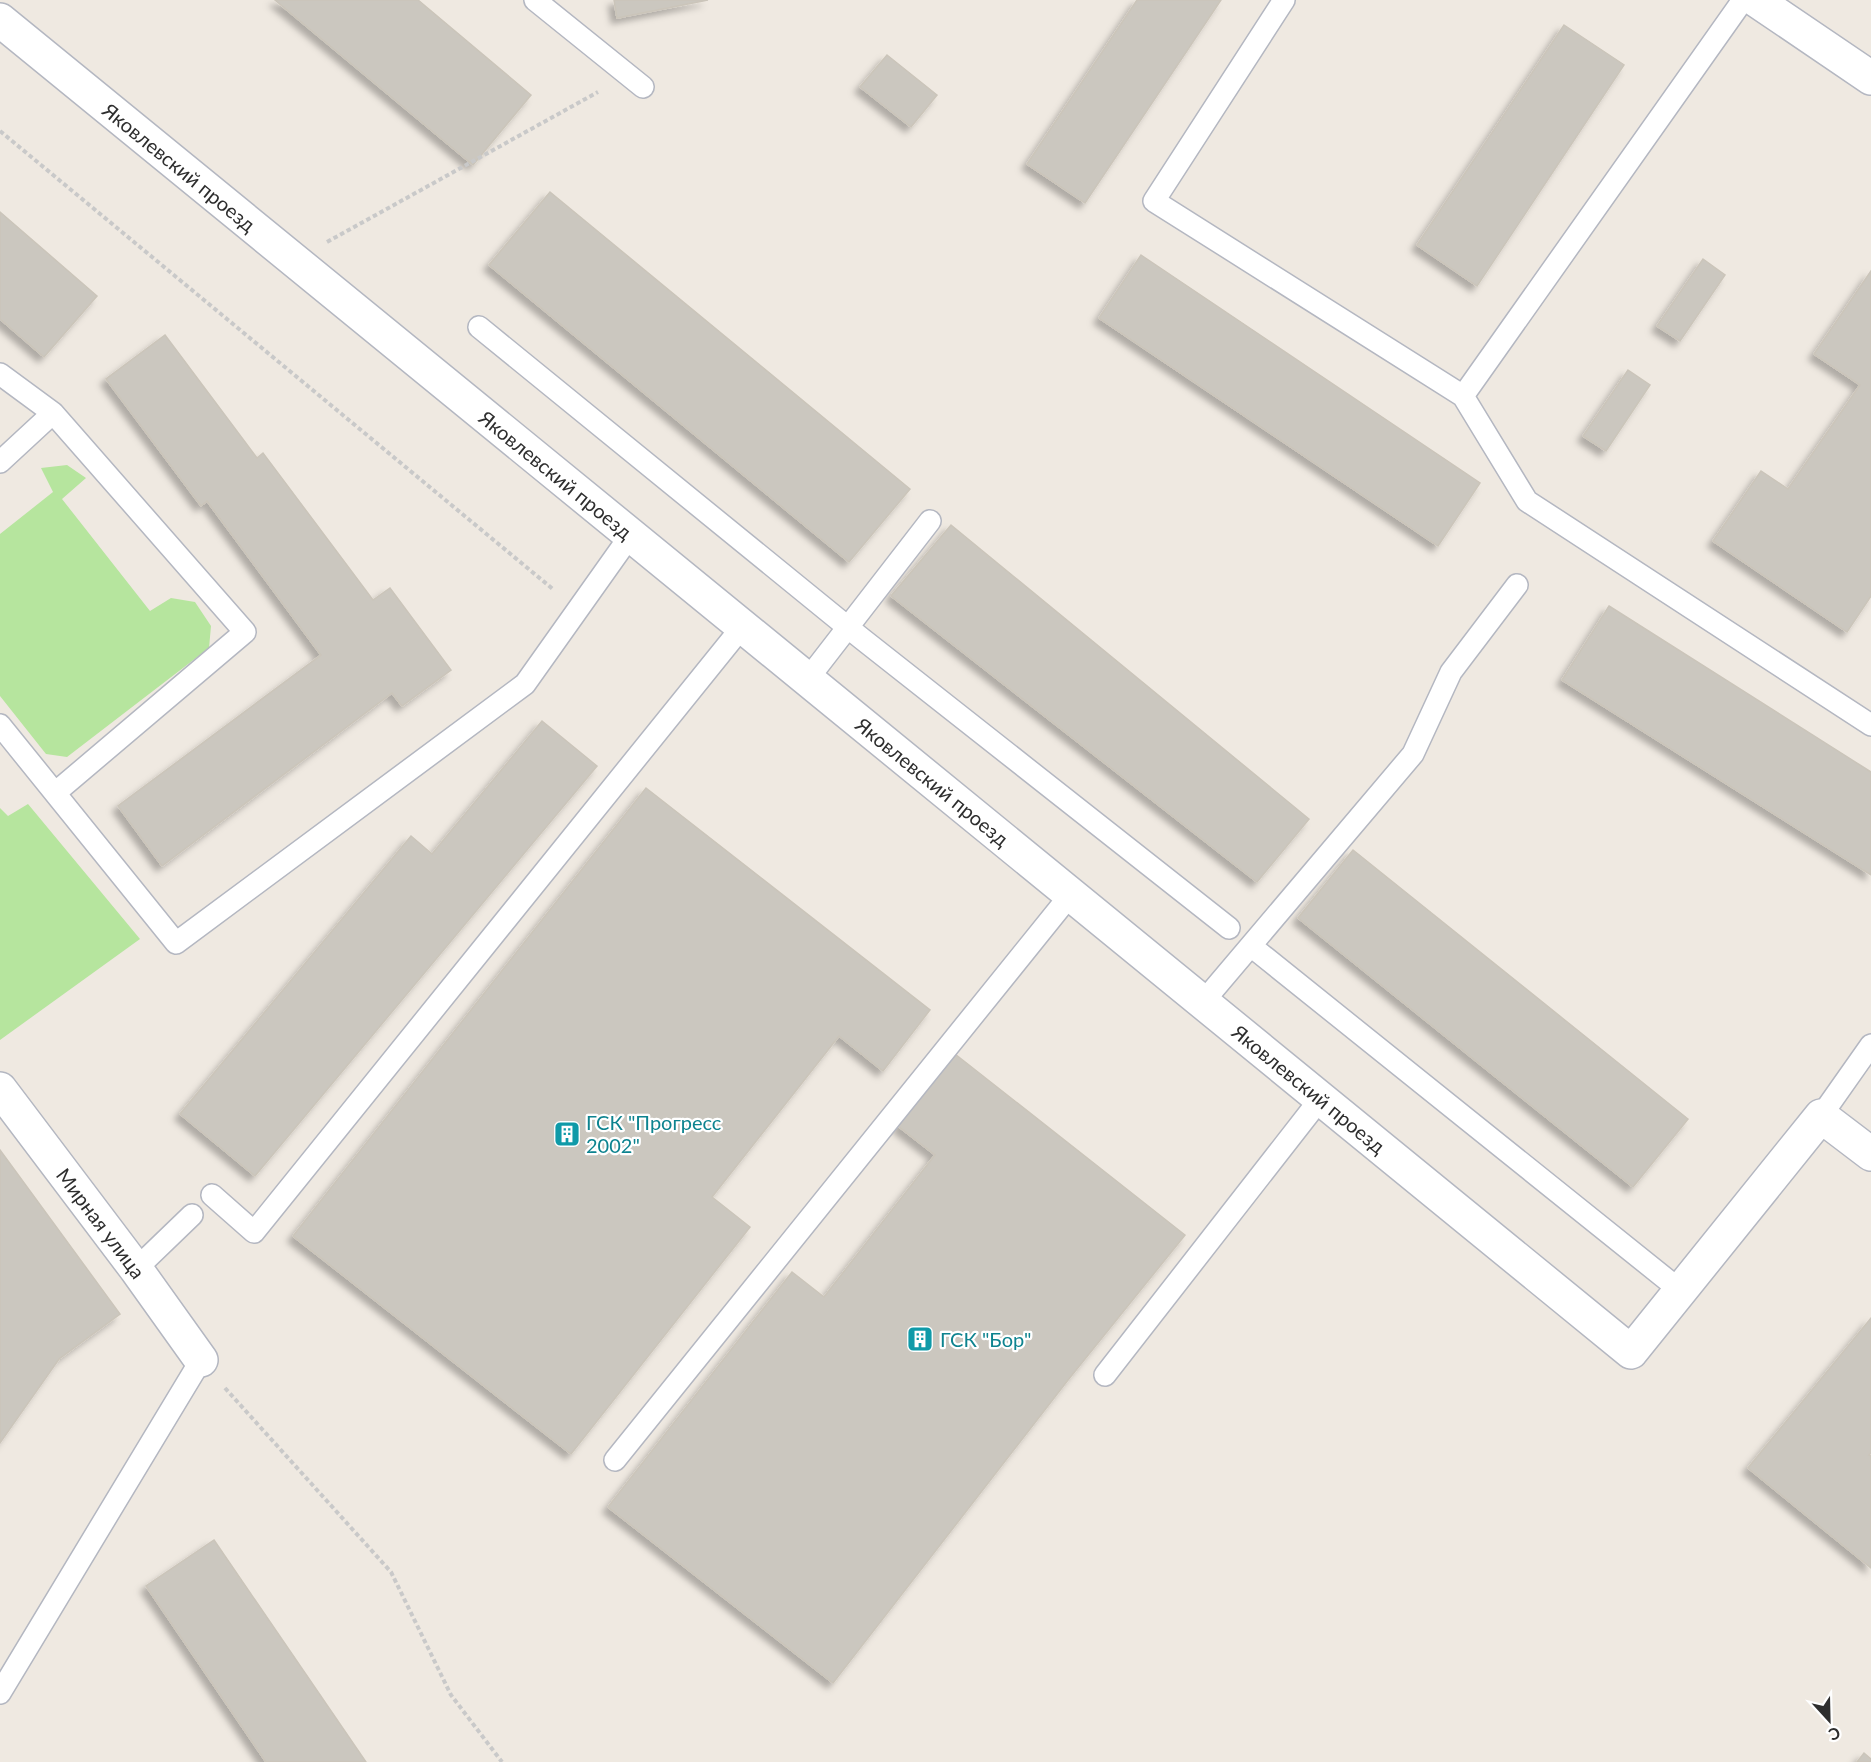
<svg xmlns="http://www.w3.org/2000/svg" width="1871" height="1762" font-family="Lato,sans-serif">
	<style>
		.grass { fill: #b6e59e }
		.building { fill: #cbc7bf; stroke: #cbc5ba; stroke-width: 1.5; filter: url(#shadow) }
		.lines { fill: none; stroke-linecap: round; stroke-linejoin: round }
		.lane-casing { stroke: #b4b7c1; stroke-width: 24 }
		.street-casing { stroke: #b4b7c1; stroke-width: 36 }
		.path { stroke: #c9c9c9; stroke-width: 4; stroke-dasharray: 4.5 3; stroke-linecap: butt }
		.lane { stroke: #fff; stroke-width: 21 }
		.street { stroke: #fff; stroke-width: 33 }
		.labels { text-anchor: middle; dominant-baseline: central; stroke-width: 4.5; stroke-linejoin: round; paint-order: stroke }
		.street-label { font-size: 20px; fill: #2e2e2e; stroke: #fff }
		.culture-label { font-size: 20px; fill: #0d838f; stroke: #fff; text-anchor: start }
	</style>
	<defs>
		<filter id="shadow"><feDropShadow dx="-5.5" dy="5.5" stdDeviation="3" flood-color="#0004"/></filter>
	</defs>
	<rect width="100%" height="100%" fill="#efe9e1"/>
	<!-- grass -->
	<path class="grass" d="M67,465L86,478L62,499L150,611L171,598L195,602L211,626L209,648L67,757L46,754L0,696V534L53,492L41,468Z
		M28,804L140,939L0,1040V808L8,816Z"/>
	<!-- building -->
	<path class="building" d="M275,0H418L531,95L473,165Z
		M614,0H708L617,18Z
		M1137,0H1221L1085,203L1027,164Z
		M1564,25L1624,65L1477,286L1417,245Z
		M887,55L937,95L911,127L860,87Z
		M550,192L910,489L849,562L489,265Z
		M0,212L97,296L44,357L0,319Z
		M1141,255L1480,483L1438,546L1099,318Z
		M1703,259L1725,275L1680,341L1657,326Z
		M1871,271V596L1847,632L1713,541L1761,471L1788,489L1860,385L1814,354Z
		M165,335L257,458L263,453L373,600L390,588L451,670L402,706L392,693L162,866L118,806L321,655L207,501L201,506L106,379Z
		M1628,370L1650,385L1606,451L1583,436Z
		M951,525L1309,819L1257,882L891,596Z
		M1609,606L1871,772V875L1562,680Z
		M542,721L597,766L255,1176L180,1114L411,836L432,854Z
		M646,788L930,1010L883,1071L839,1036L712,1197L750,1227L571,1454L293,1236Z
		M1353,850L1688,1119L1633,1187L1298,918Z
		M955,1054L1185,1235L1068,1380L833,1683L608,1507L792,1272L824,1297L935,1155L898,1126Z
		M0,1150L120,1314L59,1359L0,1443Z
		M1871,1318V1453L1869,1455L1871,1456V1568L1748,1468Z
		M214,1540L366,1762H266L146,1586Z
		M1864,1753L1871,1759V1762H1857Z"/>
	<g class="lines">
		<defs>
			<path id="lane" d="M535,0L643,87
				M1284,0L1154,201L1463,396L1743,0
				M479,327L861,638L1229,928
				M0,374L53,413L0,462
				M1463,396L1527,501L1871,725
				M53,413L245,632L55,793
				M807,680L930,521
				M0,725L176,943L525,684L630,536
				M1251,946L1681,1291
				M1203,1002L1413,754L1451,672L1517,585
				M1821,1116L1871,1045
				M212,1195L254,1232L742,627
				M136,1269L192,1215
				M1105,1375L1321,1098
				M615,1460L1071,894
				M0,1693L201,1360"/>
			<g id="street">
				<path d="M1756,0L1871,78"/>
				<path id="s1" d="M0,20C543,465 1088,907 1631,1352L1821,1116L1871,1154"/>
				<path id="s2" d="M0,1089L136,1269L201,1360"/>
			</g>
		</defs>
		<!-- lane casing -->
		<use href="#lane" class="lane-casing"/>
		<!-- street casing -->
		<use href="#street" class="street-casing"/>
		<!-- path -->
		<path class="path" d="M0,131L554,590
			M327,242L598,92
			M225,1388L391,1572L451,1695L502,1762"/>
		<!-- lane -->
		<use href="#lane" class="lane"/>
		<!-- street -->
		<use href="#street" class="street"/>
	</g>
	<!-- icons -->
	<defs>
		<symbol id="building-square" viewBox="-11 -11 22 22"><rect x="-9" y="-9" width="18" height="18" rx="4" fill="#0f9aa8" stroke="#fff"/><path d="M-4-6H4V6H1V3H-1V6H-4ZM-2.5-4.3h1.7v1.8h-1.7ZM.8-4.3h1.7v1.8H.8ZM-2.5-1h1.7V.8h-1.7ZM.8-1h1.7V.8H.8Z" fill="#fff"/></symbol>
	</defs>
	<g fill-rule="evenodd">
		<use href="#building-square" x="552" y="1119" width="30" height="30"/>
		<use href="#building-square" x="905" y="1324" width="30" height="30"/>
	</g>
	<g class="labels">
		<!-- street labels -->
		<g class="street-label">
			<text stroke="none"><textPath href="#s1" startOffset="232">Яковлевский проезд</textPath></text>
			<text stroke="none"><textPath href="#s1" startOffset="718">Яковлевский проезд</textPath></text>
			<text stroke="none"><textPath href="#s1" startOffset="1204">Яковлевский проезд</textPath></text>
			<text stroke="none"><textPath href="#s1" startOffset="1690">Яковлевский проезд</textPath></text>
			<text stroke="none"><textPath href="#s2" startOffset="168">Мирная улица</textPath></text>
		</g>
		<!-- culture labels -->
		<g class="culture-label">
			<text x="586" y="1122">ГСК "Прогресс<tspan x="586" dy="23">2002"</tspan></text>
			<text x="940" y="1339">ГСК "Бор"</text>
		</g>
	</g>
	<!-- north arrow -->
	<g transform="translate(1829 1720) rotate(158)" stroke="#ffffff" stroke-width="4.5" paint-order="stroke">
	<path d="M0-4.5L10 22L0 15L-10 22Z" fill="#2e2e2e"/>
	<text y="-9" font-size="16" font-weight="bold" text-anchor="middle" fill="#2e2e2e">С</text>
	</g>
</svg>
